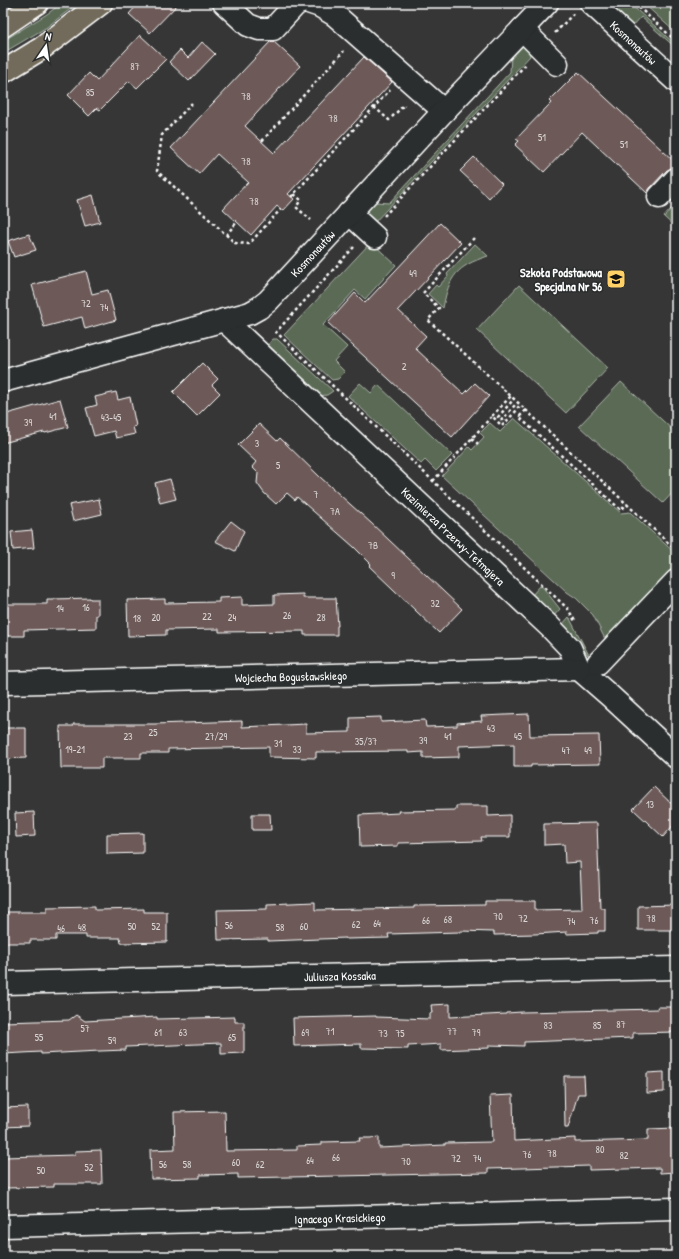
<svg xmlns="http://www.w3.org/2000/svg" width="679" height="1259" font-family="'Patrick Hand',sans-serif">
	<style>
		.green { fill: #5a6b55; stroke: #acb5aa }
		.building { fill: #6d5a58; stroke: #fff }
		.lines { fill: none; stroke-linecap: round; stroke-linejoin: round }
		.minor-casing { stroke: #fff; stroke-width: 25 }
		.major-casing { stroke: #fff; stroke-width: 25 }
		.path { stroke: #fff; stroke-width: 2.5; stroke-dasharray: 3 3; stroke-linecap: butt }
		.minor { stroke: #2a2d2e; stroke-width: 22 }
		.major { stroke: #726b5a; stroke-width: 22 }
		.labels { text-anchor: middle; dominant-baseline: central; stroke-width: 3; stroke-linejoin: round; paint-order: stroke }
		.number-label { font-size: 10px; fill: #dad6d5 }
		.street-label { font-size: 12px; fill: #fff; stroke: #2a2d2e }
		.poi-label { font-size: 12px; font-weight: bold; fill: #fff; stroke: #2a2d2e; text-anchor: end }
	</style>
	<rect width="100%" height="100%" fill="#373636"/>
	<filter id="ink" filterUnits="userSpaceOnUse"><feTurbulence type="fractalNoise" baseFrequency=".025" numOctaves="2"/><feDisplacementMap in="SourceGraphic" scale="8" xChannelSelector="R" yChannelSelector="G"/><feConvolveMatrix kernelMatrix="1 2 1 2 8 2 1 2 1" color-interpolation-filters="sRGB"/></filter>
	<g filter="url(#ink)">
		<!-- green -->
		<path class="green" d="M62,3H78L47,27L3,53V41L47,14Z
			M606,3H629L676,45V48L641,17L632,27Z
			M643,3H676V33Z
			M521,45L529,50L530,56L373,224L367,219L366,212L375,202L389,203L510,72L511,56Z
			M676,203V228L664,217Z
			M371,242L396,265L365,299L355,290L323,325L347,347L334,361L345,372L338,379L332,380L284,335Z
			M475,244L488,256C457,266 449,276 443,308L428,294L436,285L438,287L448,276L447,274Z
			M519,285L608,368L566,413L477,330Z
			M273,339H277L333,391L327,395L318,396L266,347Z
			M621,382L676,433V489L663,503L579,426Z
			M360,383L371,393L378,385L452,455L436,471L425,460L421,464L348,396Z
			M514,418L621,513L630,512L676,554V568L607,643L593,615L576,598L567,592L442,476L469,447L472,450L484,437L480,433L490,423L500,432Z
			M541,585L560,609L553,617L531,596Z
			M569,617L591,659L574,637L562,625Z"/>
		<!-- building -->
		<path class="building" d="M139,3H179L150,33L129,14Z
			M140,35L166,59L137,88L129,81L100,110L97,108L89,116L68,95L89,73L97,81Z
			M273,41L300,66L245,126L274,153L364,57L392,82L288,194L294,199L283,211L277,206L251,235L223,209L248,182L217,154L199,174L171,148L270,42Z
			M202,42L215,54L189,81L169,62L180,50L188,58Z
			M578,72L676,163L675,167L667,170L650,188L647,193L582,132L544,172L515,145L519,141L516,139L551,103L549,101Z
			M474,157L502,184L489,198L460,171Z
			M93,195L100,222L85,226L77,200Z
			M440,223L461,243L398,310L426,336L415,348L464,394L475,383L489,396L452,437L328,323L355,293L365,303Z
			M29,234L36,250L14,257L8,241Z
			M86,271L92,294L108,290L116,320L85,329L82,317L44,327L32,285Z
			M202,363L218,379L212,385L220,393L197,416L173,392Z
			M116,392L118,400L130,397L136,426L133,427L135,434L116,438L114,431L94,436L86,408L97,405L95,397Z
			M60,399L68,427L45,433L44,432L3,443V415Z
			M259,424L277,441L280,438L320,477L371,523L462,609L439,633L369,566L371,564L354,547L297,497L295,500L287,493L276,504L264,493L257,483L258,473L252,467L256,462L238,445Z
			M170,479L176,499L160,503L155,483Z
			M99,499L102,514L73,521L69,505Z
			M231,521L244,531L235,551L215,541Z
			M32,530L34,548L13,550L11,532Z
			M303,594V598H336L338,626H337V635H304V631L219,632V629L166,630V635L128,636L127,600L165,599V603L219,602V598L242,597V605L274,604V595Z
			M90,598V599H98V615H96V628L24,630V636H3V604H47V600H54V599Z
			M529,714L530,736L599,735L600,764L531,765V767H514V744L459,746V757L423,758V752L408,753V751L316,752V758L269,757V747L168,749V753H141V758H102V768H61L60,726H74L73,724H155L242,721V727L306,724V733L350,732V718L381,717V722L425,720L426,727L457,726V723L482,721L481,716Z
			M3,728H26V758L3,759Z
			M654,787L676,808V822L663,837L633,809Z
			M456,806H488V816L510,815V837H481L482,841L398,843V846L360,847L359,815L399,813L398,811L456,810Z
			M34,812L35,836L16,837L15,813Z
			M252,814H270L271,830H252Z
			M597,823L600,908H605V931H598V933L566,934L567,932L535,934L494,935V932L460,931V932L388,934L389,938L346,939V938L268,941V939L218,940L217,910L267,909V904L315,902V910L414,908V906L485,905V901H535V910L582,909L580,862L565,863L564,844L544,845V824Z
			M143,833V853L107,854V834Z
			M676,905V930H638V906Z
			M95,906V910L144,909V912H167V942L121,943L120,938H86V935H56V940H30V943H3V912H47V907Z
			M450,1004V1017L506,1014V1013L522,1012L658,1009L657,1007H676V1032L633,1033V1038L524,1042V1046L489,1045V1048L464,1049L441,1050V1044L408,1046V1049L361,1048V1044L294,1046L293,1018L376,1016V1017L430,1019V1013H432L431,1005Z
			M76,1015L85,1021L157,1017V1019L235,1017V1022H244V1053L221,1054V1043L126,1047V1050L100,1051L41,1054V1052L3,1054V1022L69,1020Z
			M664,1072V1092L647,1093V1073Z
			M564,1076H584L585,1094H578L568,1128H565Z
			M513,1095L514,1141L575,1138V1142L648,1140V1129L676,1128V1172L660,1173V1168L589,1170V1166L488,1169V1173L238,1178V1174L200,1175V1178L151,1179L150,1150L175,1149L174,1112L225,1111L226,1151L297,1150V1146L322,1145V1142L360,1141L359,1138H370L379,1137V1148L445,1145V1143L492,1142L490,1096Z
			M28,1107V1126L3,1127V1108Z
			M101,1150L102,1184H54V1187L5,1188L4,1157L75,1155V1151Z"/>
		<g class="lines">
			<defs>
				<g id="minor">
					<path d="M224,3L248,25L259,29H273L296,4L299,3"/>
					<path d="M311,3L320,6L335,15L444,111"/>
					<path id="s1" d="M591,3L676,81"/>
					<path d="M522,29L557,64"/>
					<path d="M659,197L676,179"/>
					<path d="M349,213L375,237"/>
					<path id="s2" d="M224,320L550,627L570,648L579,669L610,696L676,757"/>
					<path id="s3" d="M3,381L250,313L259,308L268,301L444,111L547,3"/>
					<path d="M598,663L676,581"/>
					<path id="s4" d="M3,683L579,669"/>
					<path id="s5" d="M3,983L676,968"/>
					<path id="s6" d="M3,1226L676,1209"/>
				</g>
				<path id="major" d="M3,26L37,3
					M3,72L42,48L101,3"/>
			</defs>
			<!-- minor casing -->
			<use href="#minor" class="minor-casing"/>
			<!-- major casing -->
			<use href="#major" class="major-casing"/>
			<!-- path -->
			<path class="path" d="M634,3L676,41
				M555,33L573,14
				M192,103L162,135L157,171L235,243L249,244L281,209
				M374,107L389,120L404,105L405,106
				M262,141L344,51
				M294,194L301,200L296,207L311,220
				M291,197L390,90
				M384,216L527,63
				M226,235L237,222
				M474,238L423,293L439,308L428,320L514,399L676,550
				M354,247L276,332L568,609L575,621
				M526,410L519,417L621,510L627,504
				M492,416L511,396
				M472,438L478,444
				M433,481L492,416L502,426L519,408L515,405L502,420L498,417L514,399"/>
			<!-- minor -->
			<use href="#minor" class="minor"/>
			<!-- major -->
			<use href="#major" class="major"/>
		</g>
	</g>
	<!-- icons -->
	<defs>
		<symbol id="school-square" viewBox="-11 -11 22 22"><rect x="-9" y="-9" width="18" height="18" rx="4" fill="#ffd166" stroke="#2a2d2e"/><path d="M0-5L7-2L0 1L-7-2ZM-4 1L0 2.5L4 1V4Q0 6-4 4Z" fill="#111"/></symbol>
	</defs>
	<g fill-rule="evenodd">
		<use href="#school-square" x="605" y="268" width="22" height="22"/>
	</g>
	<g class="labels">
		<!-- number labels -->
		<g class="number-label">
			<text x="135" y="66">87</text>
			<text x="90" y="92">85</text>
			<text x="246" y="96">78</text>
			<text x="333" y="118">78</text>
			<text x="542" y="137">51</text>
			<text x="624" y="144">51</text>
			<text x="246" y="161">78</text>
			<text x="254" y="201">78</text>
			<text x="413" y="273">49</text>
			<text x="86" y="303">72</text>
			<text x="104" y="307">74</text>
			<text x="404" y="366">2</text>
			<text x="53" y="416">41</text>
			<text x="111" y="417">43-45</text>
			<text x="28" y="422">39</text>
			<text x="257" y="443">3</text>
			<text x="278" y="465">5</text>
			<text x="316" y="494">7</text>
			<text x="335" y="511">7A</text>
			<text x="373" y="545">7B</text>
			<text x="393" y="575">9</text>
			<text x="435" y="603">32</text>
			<text x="86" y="607">16</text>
			<text x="60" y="608">14</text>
			<text x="287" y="615">26</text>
			<text x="207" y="616">22</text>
			<text x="156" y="617">20</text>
			<text x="232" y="617">24</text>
			<text x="321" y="617">28</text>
			<text x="137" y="618">18</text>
			<text x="491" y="728">43</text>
			<text x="153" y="732">25</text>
			<text x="128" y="736">23</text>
			<text x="216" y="736">27/29</text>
			<text x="448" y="736">41</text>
			<text x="518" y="736">45</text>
			<text x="423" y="740">39</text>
			<text x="366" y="741">35/37</text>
			<text x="278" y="743">31</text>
			<text x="75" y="749">19-21</text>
			<text x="297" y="749">33</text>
			<text x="566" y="750">47</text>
			<text x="588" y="750">49</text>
			<text x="650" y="804">13</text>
			<text x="498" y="916">70</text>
			<text x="523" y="918">72</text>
			<text x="651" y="918">78</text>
			<text x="448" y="919">68</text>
			<text x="426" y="920">66</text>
			<text x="594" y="920">76</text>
			<text x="571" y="921">74</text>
			<text x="377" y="923">64</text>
			<text x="356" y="924">62</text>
			<text x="229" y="925">56</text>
			<text x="132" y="926">50</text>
			<text x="156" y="926">52</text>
			<text x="304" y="926">60</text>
			<text x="82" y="927">48</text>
			<text x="280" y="927">58</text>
			<text x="61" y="928">46</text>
			<text x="621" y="1024">87</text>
			<text x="548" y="1025">83</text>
			<text x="597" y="1025">85</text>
			<text x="85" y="1028">57</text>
			<text x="330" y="1031">71</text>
			<text x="452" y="1031">77</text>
			<text x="158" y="1032">61</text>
			<text x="183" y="1032">63</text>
			<text x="305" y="1032">69</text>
			<text x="476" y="1032">79</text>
			<text x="383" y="1033">73</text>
			<text x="400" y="1033">75</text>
			<text x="39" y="1037">55</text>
			<text x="232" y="1037">65</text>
			<text x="112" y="1040">59</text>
			<text x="600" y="1149">80</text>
			<text x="552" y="1153">78</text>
			<text x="527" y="1154">76</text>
			<text x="624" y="1155">82</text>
			<text x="336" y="1157">66</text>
			<text x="456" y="1158">72</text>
			<text x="477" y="1158">74</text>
			<text x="310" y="1160">64</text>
			<text x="406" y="1161">70</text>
			<text x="236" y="1162">60</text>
			<text x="163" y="1164">56</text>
			<text x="187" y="1164">58</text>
			<text x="260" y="1164">62</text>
			<text x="89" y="1167">52</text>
			<text x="41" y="1170">50</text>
		</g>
		<!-- street labels -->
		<g class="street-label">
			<text stroke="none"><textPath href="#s1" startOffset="58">Kosmonautów</textPath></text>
			<text stroke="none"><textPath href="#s3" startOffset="343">Kosmonautów</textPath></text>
			<text stroke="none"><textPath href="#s2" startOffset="315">Kazimierza Przerwy-Tetmajera</textPath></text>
			<text stroke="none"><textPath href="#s4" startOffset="288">Wojciecha Bogusławskiego</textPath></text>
			<text stroke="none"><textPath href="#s5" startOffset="337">Juliusza Kossaka</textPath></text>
			<text stroke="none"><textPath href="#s6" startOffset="337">Ignacego Krasickiego</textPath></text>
		</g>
		<!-- poi labels -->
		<g class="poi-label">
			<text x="602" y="272">Szkoła Podstawowa<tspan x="602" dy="14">Specjalna Nr 56</tspan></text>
		</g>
	</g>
	<!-- margin -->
	<rect width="679" height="1259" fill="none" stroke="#2a2d2e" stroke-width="16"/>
	<rect x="8" y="8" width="663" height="1243" fill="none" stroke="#fff" stroke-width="1.5" filter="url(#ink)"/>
	<!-- north arrow -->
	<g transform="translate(46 46) rotate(13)" stroke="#2a2d2e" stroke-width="3" paint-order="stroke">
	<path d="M0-3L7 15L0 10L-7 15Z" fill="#ffffff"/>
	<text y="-6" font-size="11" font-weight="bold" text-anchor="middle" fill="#ffffff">N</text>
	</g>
</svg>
